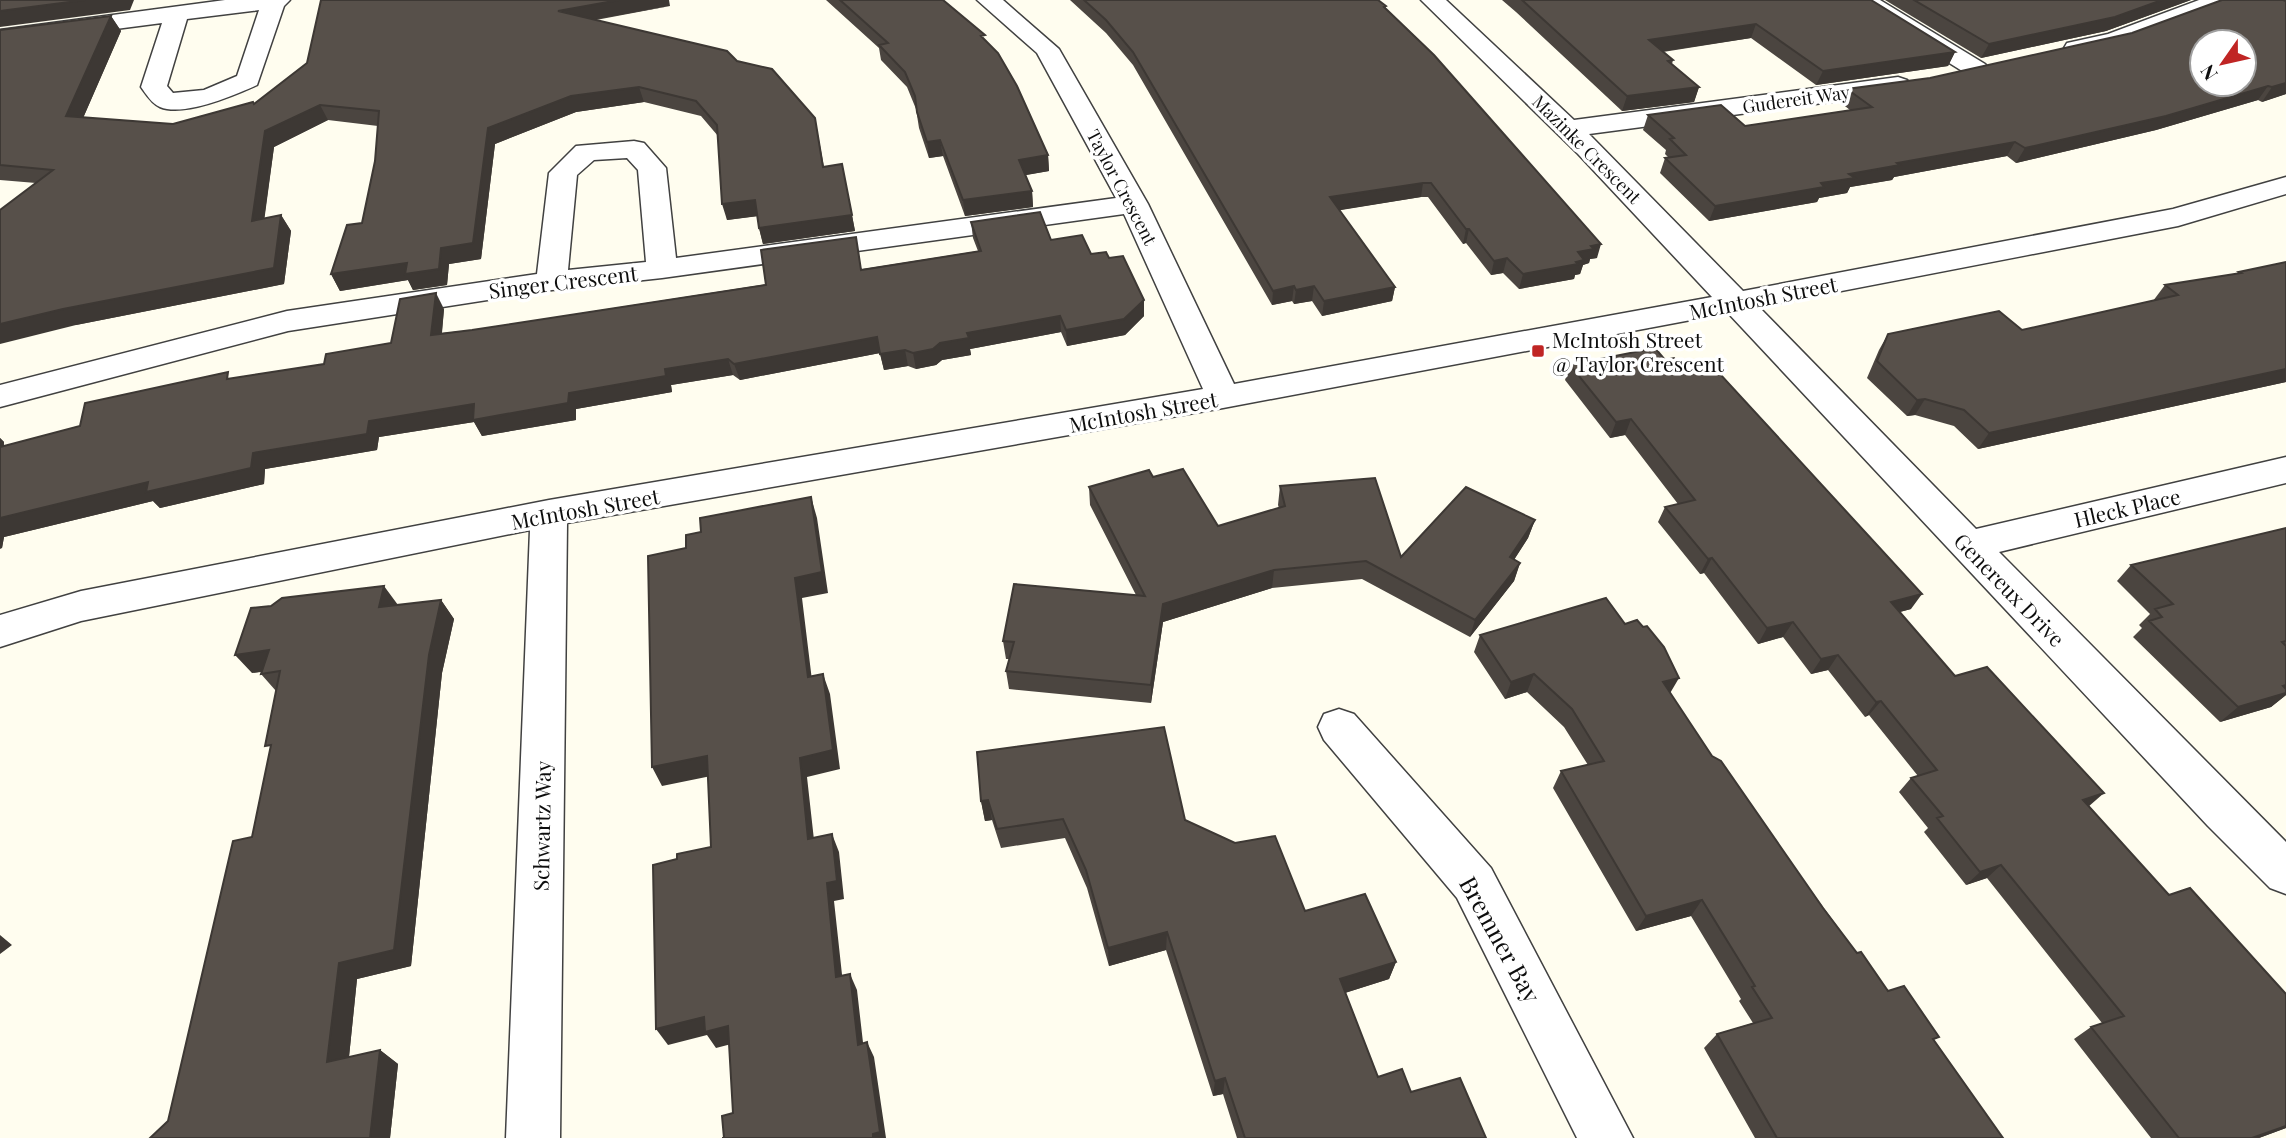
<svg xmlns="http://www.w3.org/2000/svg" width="2286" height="1138" font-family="'Playfair Display',serif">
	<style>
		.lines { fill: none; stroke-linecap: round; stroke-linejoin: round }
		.minor-casing { stroke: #414141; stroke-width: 3 }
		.minor { fill: #fff; fill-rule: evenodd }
		.wall { fill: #4b4540 }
		.shaded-wall { fill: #3d3834 }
		.building { fill: #57504a; stroke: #3d3834; stroke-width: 2; fill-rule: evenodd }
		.poi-dot { fill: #c02524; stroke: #fff; stroke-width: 2.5 }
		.labels { text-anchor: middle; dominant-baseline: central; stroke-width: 7; stroke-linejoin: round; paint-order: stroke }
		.far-street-label { font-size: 18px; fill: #0e0e0e; stroke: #fff }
		.street-label { font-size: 21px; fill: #0e0e0e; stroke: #fff }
		.poi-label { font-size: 21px; fill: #0e0e0e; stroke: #fff; text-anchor: start }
		.near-street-label { font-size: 24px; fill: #0e0e0e; stroke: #fff }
	</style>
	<rect width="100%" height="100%" fill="#fffdef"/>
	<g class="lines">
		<defs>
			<path id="minor" d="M225,0H290L284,6L257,85C235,95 184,117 160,107C152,104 146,94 141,87L162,23L0,44V30ZM259,10L237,76L204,90L173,93L167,86L187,19Z
				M977,0H1003L1059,49L1148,204L1234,384L1712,297L1578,154L1421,0H1446L1574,120L1898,77L1907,80L1911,85L1907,90L1898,93L1589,134L1743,291L2173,209L2286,177V194L2178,226L1759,307L1976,529L2286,457V483L1999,552L2286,842V894L2270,888L2208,826L1728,313L1223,408L567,523L560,1138H506L530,530L81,621L0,647V615L81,591L549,500L1203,389L1124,214L662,278L552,290L288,331L0,407V385L287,311L537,274L549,173L576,146L634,141L644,143L666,168L676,258L1116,198L1037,53ZM627,158L638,170L646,262L568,270L577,175L594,160Z
				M1852,0H1880L1985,64L1989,69L1985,74L1976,77L1967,74L1856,5Z
				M2199,0H2233L2229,5C2194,18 2101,62 2067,53L2064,48L2067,43L2108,34Z
				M1339,709L1354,714L1491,868L1633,1138H1577L1457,898L1324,740L1318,727L1324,714Z"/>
		</defs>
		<!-- minor casing -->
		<use href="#minor" class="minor-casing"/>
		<!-- minor -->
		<use href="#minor" class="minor"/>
	</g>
	<!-- wall -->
	<path class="wall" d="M826,0H943L985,41L1048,155L1049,171L1025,175L1032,191L1033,207L965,216L943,156L929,158L919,128L916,109L907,87L881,60L879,48Z
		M1070,0H1378L1386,6V9L1597,258L1590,259L1589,263L1583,265L1580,274L1575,275L1574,279L1519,289L1503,273L1491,275L1466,243L1463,244L1428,197H1421L1339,210L1395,287L1392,301L1322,316L1312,301L1294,304L1292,301L1272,305L1133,65L1106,33Z
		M1502,0H1871L1955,52L1948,66L1816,85L1751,38L1663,52L1673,60L1672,64L1699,87L1694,102L1622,111L1516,12Z
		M1885,0H2191L2106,31L1981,58Z
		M2222,0L2286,94L2262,102L2258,100L2156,130L2016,163L2007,156L1894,177L1892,180L1850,187L1847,193L1819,198L1817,202L1709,221L1660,173L1665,158H1669L1665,154L1666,150L1643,130L1648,115L1745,126L1850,110L1841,103L1847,89L1930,78L2132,33Z
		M670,6L596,20L737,61L815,118L824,167L842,164L855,231L763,244L759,228L757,216L727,220L718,136L701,116L644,102L576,112L495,144L481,259L449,264L447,285L413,290L408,280L340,291L331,274L362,223L375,161L378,126L328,120L274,147L264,219L281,215L291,231L284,284L76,325L36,183L0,180V30L111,16L121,31L83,118L173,124L254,104L307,63Z
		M971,222L1051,240L1091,254L1109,258L1144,300V316L1125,335L1067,346L1061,332L970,349L971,355L942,360L936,365L916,369L908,366L884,370L880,353L740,380L733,375L671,385L672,392L576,409V420L482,436L474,422L379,437L377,450L265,469L264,484L160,508L153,501L4,537L2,548L0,438L4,442V446L80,426L233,378L324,364L391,343L444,309L442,333L472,330L978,251L973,238Z
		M2286,262V382L1978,449L1954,426L1915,415L1907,416L1867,378L1879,350L1888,334L2022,330L2153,301L2165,285L2238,274L2239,272Z
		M1665,360L1911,609L1900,612L1955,676L2089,806L2169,895L2286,994V1128L2259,1138H2151L2074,1039L2091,1027L2102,1023L1987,878L1966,885L1924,832L1928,828L1899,792L1911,778L1918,776L1869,715L1865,717L1828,670L1811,674L1783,637L1758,644L1704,573L1700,574L1658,522L1665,507L1678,504L1625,435L1610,438L1565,380L1570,365Z
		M1153,477L1218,526L1279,508L1278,505L1280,486L1401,557L1535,520L1528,538L1514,560L1520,563L1514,581L1470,637L1362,579L1272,588L1163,622L1151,703L1009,689L1006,671L1009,659H1006L1003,641L1136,595L1090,505L1089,487Z
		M2286,528V695L2271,707L2220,722L2133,637L2142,628L2139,625L2150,614L2117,581L2131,565Z
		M441,600L454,619L442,673L411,966L357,979L349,1057L380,1050L398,1064L390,1138H150L168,1121L252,837L270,751L276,691L261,674V672L252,673L398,605Z
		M1480,635L1670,693L1712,756L1857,953L1888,991L1939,1037L1934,1040L2003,1138H1755L1704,1048L1717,1034L1753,1023L1739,1001L1741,999L1691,916L1636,931L1553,788L1561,771L1588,765L1564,727L1527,692L1505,699L1474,652Z
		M981,801L1185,820L1305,911L1396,962L1389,979L1345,993L1378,1077L1411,1092L1486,1138H1237L1223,1094L1213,1096L1166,950L1109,966L1087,888L1065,838L1001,848L992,820L985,821Z"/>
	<!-- shaded-wall -->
	<path class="shaded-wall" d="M85,0H134L130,10L0,27V11Z
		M619,0H669L670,6L563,25L558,11Z
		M2162,0H2191L2106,31L1981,58L1989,44Z
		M111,16L121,31L77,132L66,116Z
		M1756,24L1751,38L1645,54L1649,40Z
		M1955,52L1948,66L1816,85L1823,71Z
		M2286,83V94L2262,102L2272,87Z
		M2268,86L2258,100L2156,130L2016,163L2025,148Z
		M639,87L644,102L576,112L495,144L481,259L449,264L447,285L413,290L408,280L340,291L331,274L441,248L488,128L571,96Z
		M1699,87L1694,102L1622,111L1627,96Z
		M320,105L328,120L274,147L262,237L252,221L265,131Z
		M940,140L943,156L929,158L927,142Z
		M2015,142L2007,156L1894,177L1892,180L1850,187L1847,193L1819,198L1817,202L1709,221L1715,206L1821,183L1849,174L1897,163Z
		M1048,155L1049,171L1021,176L1019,160Z
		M1423,183L1421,197L1329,212L1330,197Z
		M1032,191L1033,207L965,216L963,200Z
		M755,200L759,216L727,220L722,204Z
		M281,215L291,231L284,284L76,325L0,344V324Z
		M852,215L855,231L763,244L759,228Z
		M1466,229H1469L1466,243L1463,244Z
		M1601,244L1597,258L1590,259L1589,263L1583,265L1580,274L1575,275L1574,279L1519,289L1523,274L1591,246Z
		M1507,258L1503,273L1491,275L1494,261Z
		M1294,286L1292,301L1272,305L1273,291Z
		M1314,286L1312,301L1294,304L1296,290Z
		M1395,287L1392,301L1322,316L1324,301Z
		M436,293L444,309L440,351L431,335Z
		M1144,300V316L1125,335L1067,346L1066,330Z
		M1060,316L1061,332L970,349L971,355L942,360L936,365L916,369L913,353L967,333Z
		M877,337L880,353L740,380L734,364Z
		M905,350L908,366L884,370L880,354Z
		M728,359L733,375L671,385L672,392L576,409V420L482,436L474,422L379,437L377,450L265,469L264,484L160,508L153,501L4,537L2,548L0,549V518L253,453L369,421L474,404L569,393L665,369Z
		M2286,369V382L1978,449L1989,433Z
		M1925,399L1915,415L1907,416L1917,400Z
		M1631,419L1625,435L1610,438L1616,422Z
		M0,438L4,442L0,464Z
		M811,497L817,518L828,593L802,598L814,697L808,677L795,578Z
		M1535,520L1528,538L1504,575L1510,557Z
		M1712,558L1704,573L1700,574L1708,559Z
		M1520,563L1514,581L1470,637L1475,620Z
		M1274,570L1272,588L1163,622L1151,703V685L1163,604Z
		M384,586L398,605L379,607Z
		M1922,594L1911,609L1880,617L1891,602Z
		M441,600L454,619L442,673L411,966L357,979L347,1076L327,1062L339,963L429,655Z
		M1793,622L1783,637L1758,644L1767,628Z
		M269,650L285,668L252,673L235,655Z
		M1838,655L1828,670L1811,674L1821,659Z
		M823,674L830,694L840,769L807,777L816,858L808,839L800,758Z
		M1534,674L1527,692L1505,699L1511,682Z
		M1679,678L1669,695L1663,682Z
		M2286,685V695L2271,707L2220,722L2238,707Z
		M1881,701L1869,715L1865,717L1876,702Z
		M707,756L716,775L662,786L652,767Z
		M2104,793L2088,807L2083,800Z
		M988,800L992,820L985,821L981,801Z
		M832,834L839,852L844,899L834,901L844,993L836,977L827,883Z
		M2001,865L1987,878L1966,885L1980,872Z
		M1702,900L1691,916L1636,931L1646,916Z
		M1167,932L1166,950L1109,966L1108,948Z
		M0,935L12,945L0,954Z
		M1396,962L1389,979L1335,996L1340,979Z
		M850,974L857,990L865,1060L858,1045Z
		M704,1017L728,1026L739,1042L716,1048L707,1035L668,1045L656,1029Z
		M867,1042L874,1057L886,1138H873Z
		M380,1050L398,1064L390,1138H370Z
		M1225,1078L1223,1094L1213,1096L1215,1081Z
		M2286,1126V1128L2259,1138H2252Z"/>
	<!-- building -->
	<path class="building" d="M0,0H85L0,11Z
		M321,0H619L558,11L727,51L737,61L772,69L815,118L823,167L842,164L852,215L759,228L755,200L722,204L717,125L696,101L639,87L571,96L488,128L473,243L441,248L439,269L405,274L407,263L331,274L347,225L362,223L375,161L379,111L320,105L265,131L252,221L281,215L274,268L63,309L0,324V210L53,170L0,165V30L111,16L66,116L173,124L253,102L254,104L307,63Z
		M840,0H943L985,35L981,36L998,53L1017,86L1048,155L1019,160L1032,191L963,200L940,140L927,142L917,112L915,96L905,72L879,45L888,43Z
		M1084,0H1378L1386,6L1384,7L1434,55L1601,244L1591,246L1594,249L1578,252L1584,260L1576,262L1578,264L1523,274L1507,258L1494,261L1469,229H1466L1431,183H1423L1330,197L1395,287L1324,301L1314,286L1296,290L1294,286L1273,291L1133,52L1106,20Z
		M1522,0H1871L1955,52L1823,71L1756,24L1649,40L1673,60L1668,61L1699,87L1627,96Z
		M1914,0H2162L2115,17L1989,44Z
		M2222,0H2283L2286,1V83L2272,87L2268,86L2166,116L2025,148L2015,142L1897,163L1900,165L1849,174L1855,178L1821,183L1824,187L1715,206L1665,158L1686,155L1670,139L1674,138L1648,115L1721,105L1745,126L1872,107L1847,89L1930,78L2132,33ZM2202,42H2244V84H2202Z
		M1040,212L1051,240L1082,235L1091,254L1106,252L1109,258L1123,256L1144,300L1124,319L1066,330L1060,316L967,333L969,338L940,343L933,349L913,353L905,350L880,354L877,337L734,364L728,359L665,369L666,376L569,393L568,403L473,420L474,404L369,421L367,434L253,453L251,468L146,492L148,482L0,518V447L80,426L85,403L228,372L227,379L324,364L326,354L391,343L400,299L436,293L431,335L472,330L766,285L761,250L856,237L861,270L981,251L971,222Z
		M2286,262V369L1989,433L1964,410L1925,399L1917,400L1877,361L1888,334L1999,311L2022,330L2178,295L2165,285L2241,273L2239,272Z
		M1655,348L1665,360L1674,358L1682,367L1709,362L1922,594L1891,602L1955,676L1987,667L2104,793L2083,800L2169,895L2190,888L2286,994V1126L2252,1138H2179L2091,1027L2124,1016L2001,865L1980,872L1937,818L1943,816L1911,778L1937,770L1881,701L1876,702L1838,655L1821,659L1793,622L1767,628L1712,558L1708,559L1665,507L1695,500L1631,419L1616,422L1570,365Z
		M1183,469L1218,526L1285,506L1280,486L1375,478L1401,557L1466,487L1535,520L1510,557L1520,563L1475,620L1366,561L1274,570L1163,604L1151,685L1006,671L1014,642L1003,641L1014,584L1145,596L1089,487L1149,470L1153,477Z
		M811,497L822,572L795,578L808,677L823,674L833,750L800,758L808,839L832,834L837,881L827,883L836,977L850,974L858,1045L867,1042L880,1132L873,1134V1138H722H724L722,1116L733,1113L728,1026L705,1032L704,1017L656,1029L653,865L677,859V854L711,847L707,756L652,767L648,556L686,548V535L701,532L700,518Z
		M2286,528V641L2282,642L2286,646V685L2283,686L2286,689V693L2238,707L2149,621L2162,617L2155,609L2173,604L2131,565Z
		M384,586L379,607L441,600L429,655L394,950L339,963L327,1062L380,1050L370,1138H150L168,1121L233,841L252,837L271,745L265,746L280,671L261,674L269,650L235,655L251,608L271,606L282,598Z
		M1606,598L1625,624L1637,620L1643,627L1647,626L1664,647L1679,678L1663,682L1712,756L1721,761L1823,908L1857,953L1861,952L1888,991L1904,986L1939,1037L1933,1039L2003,1138H1777L1717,1034L1772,1018L1752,987L1755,986L1702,900L1646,916L1561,771L1604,761L1572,709L1534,674L1511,682L1480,635Z
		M1164,727L1185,820L1235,843L1275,836L1305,911L1365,894L1396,962L1340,979L1378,1077L1402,1069L1411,1092L1460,1078L1486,1138H1245L1225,1078L1215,1081L1167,932L1108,948L1086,870L1063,819L997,829L988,800L981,801L977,752Z"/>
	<!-- markers -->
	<rect class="poi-dot" x="1531" y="344" width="14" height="14" rx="3.5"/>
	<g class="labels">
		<!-- far-street labels -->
		<g class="far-street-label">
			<text transform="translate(1796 99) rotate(-8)">Gudereit Way</text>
			<text transform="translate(1587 149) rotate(45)">Mazinke Crescent</text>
			<text transform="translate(1122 187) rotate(62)">Taylor Crescent</text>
		</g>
		<!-- street labels -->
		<g class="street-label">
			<text transform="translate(563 281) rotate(-7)">Singer Crescent</text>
			<text transform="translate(1763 297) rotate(-11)">McIntosh Street</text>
			<text transform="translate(1143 411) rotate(-10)">McIntosh Street</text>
			<text transform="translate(2127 507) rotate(-13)">Hleck Place</text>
			<text transform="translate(585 508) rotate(-10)">McIntosh Street</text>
			<text transform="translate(2010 589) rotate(46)">Genereux Drive</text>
			<text transform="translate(541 826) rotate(-89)">Schwartz Way</text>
		</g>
		<!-- poi labels -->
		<g class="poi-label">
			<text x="1552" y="339">McIntosh Street<tspan x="1552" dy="24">@ Taylor Crescent</tspan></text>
		</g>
		<!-- near-street labels -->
		<g class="near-street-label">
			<text transform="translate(1501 939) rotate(61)">Bremner Bay</text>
		</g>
	</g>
	<!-- north arrow -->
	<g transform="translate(2223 63) rotate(236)"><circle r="33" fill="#ffffff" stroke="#9f9f9f" stroke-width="2"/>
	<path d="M0-5L12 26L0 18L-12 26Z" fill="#c02524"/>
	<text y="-10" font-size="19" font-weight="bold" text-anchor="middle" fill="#0e0e0e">N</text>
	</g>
</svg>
